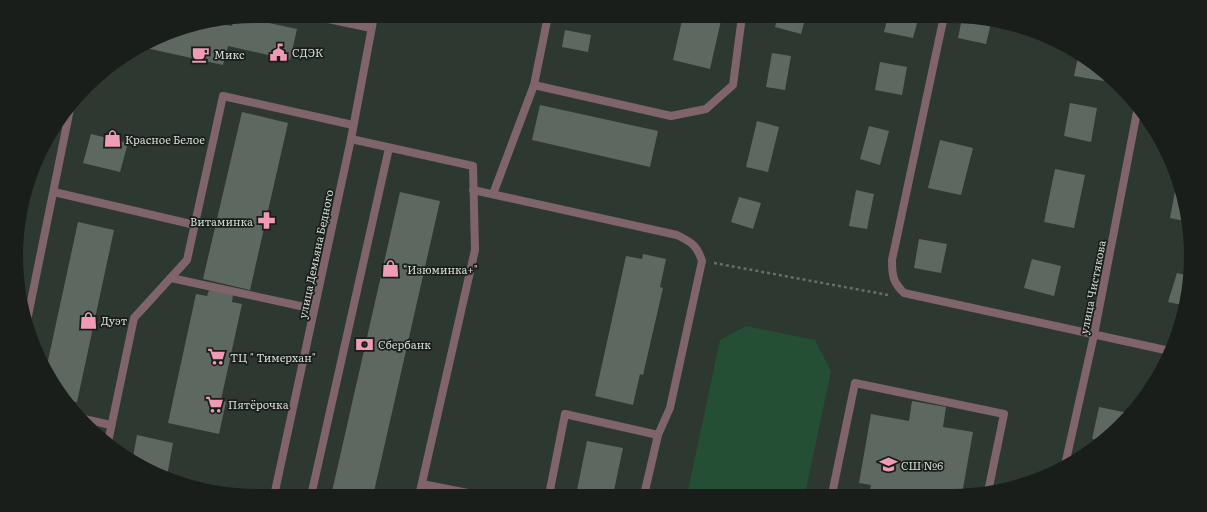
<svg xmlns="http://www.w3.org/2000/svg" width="1207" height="512" font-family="Literata,serif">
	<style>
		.green { fill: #244f35 }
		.building { fill: #5d6960 }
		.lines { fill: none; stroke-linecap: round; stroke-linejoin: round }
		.path { stroke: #656f68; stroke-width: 2.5; stroke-dasharray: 3 3; stroke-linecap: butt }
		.service { stroke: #7f646c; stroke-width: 8 }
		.minor { stroke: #7f646c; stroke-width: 8 }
		.tertiary { stroke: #7f646c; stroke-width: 8 }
		.labels { text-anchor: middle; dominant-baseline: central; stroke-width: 3.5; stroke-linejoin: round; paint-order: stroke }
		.poi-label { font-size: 11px; fill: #d5dcd6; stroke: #191e1a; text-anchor: start }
		.street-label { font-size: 11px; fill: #d5dcd6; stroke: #191e1a }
	</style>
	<rect width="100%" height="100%" fill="#2d3830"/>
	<!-- green -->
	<path class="green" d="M746,326L815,340L831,371L805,494L687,495L720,340Z"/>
	<!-- building -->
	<path class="building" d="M683,16H722L710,69L673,60Z
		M778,16H806L801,34L775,27Z
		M888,16H919L913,38L884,32Z
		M246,18L297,29L290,60L228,46L223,65L146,48L179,29L216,23L232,26L234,20Z
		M962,18L991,23L986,44L958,38Z
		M565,30L591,35L588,52L562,47Z
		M772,53L791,56L785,90L766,87Z
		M1078,57L1105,73L1104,81L1074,76Z
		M880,62L907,67L902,95L875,90Z
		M1070,103L1097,108L1091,142L1064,136Z
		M540,105L658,131L650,167L532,140Z
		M242,112L288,123L250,290L203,279Z
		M757,121L779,127L768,172L746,167Z
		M869,126L889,131L880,165L860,159Z
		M91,134L128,143L120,172L83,163Z
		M940,140L973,148L961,195L928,188Z
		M1055,169L1085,175L1074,228L1044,222Z
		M1176,186L1185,221L1170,218Z
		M856,190L874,194L867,229L849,226Z
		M400,192L440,201L373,496H331Z
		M739,197L761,203L753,229L731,222Z
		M78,222L114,230L77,402L68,401L48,376L46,370Z
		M919,239L947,244L941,273L914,268Z
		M643,254L666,259L660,287L663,288L643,375L640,374L633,405L595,396L626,256L642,259Z
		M1032,259L1061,266L1054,296L1024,288Z
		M1177,273L1186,275L1182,305L1168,302Z
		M209,290L233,295L232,302L242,304L221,400L226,402L219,434L168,423L196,294L207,296Z
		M912,401L946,407L943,427L973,432L962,494H869L871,485L859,483L871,414L909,421Z
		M1099,407L1128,413L1102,441L1092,439Z
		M137,435L173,443L167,476L133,457Z
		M587,441L623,448L613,495H576Z"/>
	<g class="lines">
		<!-- path -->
		<path class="path" d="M714,263L888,295"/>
		<!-- service -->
		<path class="service" d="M314,16L371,28
			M548,16L534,85L671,116L706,109L733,85L742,16
			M351,139L473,166L475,250L419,496
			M473,190L677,235C691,242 697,245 702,261L670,408L658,435L644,495
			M54,192L195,225
			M493,194L534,85
			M171,278L314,309
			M28,316L70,109
			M84,419L111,425
			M108,442L134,318L187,260L223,96L353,125
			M422,484L478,495
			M832,494L855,383L1004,414L988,492
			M549,495L565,414L658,435
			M311,496L389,148"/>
		<!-- minor -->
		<path class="minor" d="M944,16L892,260C892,276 893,282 904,293L1170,351
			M1065,465L1094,335L1137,112"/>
		<!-- tertiary -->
		<path class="tertiary" d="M274,496L351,139L374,16"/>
	</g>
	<!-- icons -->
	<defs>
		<symbol id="civic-bare" viewBox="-9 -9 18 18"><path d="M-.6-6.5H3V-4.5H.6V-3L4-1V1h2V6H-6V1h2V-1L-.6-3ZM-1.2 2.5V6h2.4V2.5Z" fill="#f09ab5" stroke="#191e1a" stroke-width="2.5" paint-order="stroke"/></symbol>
		<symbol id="cafe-bare" viewBox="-9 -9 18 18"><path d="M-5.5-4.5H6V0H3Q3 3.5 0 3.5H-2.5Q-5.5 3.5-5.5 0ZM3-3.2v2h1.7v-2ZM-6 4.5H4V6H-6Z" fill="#f09ab5" stroke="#191e1a" stroke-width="2.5" paint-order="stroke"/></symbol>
		<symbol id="shop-bare" viewBox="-9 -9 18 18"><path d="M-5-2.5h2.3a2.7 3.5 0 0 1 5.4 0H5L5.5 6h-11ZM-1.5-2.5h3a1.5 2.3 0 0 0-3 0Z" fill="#f09ab5" stroke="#191e1a" stroke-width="2.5" paint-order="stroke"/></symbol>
		<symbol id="pharmacy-bare" viewBox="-9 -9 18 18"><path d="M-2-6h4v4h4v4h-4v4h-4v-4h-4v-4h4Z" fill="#f09ab5" stroke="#191e1a" stroke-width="2.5" paint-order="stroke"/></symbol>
		<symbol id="bank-bare" viewBox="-9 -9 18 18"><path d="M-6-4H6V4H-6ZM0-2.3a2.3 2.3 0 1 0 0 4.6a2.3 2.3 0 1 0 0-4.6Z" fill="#f09ab5" stroke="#191e1a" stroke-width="2.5" paint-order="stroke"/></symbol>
		<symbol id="supermarket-bare" viewBox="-9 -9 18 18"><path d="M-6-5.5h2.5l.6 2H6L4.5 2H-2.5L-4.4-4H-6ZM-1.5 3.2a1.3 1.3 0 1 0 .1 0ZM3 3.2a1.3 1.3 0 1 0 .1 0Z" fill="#f09ab5" stroke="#191e1a" stroke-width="2.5" paint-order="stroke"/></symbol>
		<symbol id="school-bare" viewBox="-9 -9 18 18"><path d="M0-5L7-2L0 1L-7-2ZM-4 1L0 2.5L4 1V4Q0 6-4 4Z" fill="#f09ab5" stroke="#191e1a" stroke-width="2.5" paint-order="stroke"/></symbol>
	</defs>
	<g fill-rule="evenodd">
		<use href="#civic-bare" x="266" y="40" width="25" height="25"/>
		<use href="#cafe-bare" x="188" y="42" width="25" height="25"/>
		<use href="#shop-bare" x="100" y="126" width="25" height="25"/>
		<use href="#pharmacy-bare" x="254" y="208" width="25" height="25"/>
		<use href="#shop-bare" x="378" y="256" width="25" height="25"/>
		<use href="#shop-bare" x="76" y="308" width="25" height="25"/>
		<use href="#bank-bare" x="352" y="332" width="25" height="25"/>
		<use href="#supermarket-bare" x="204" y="344" width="25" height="25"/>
		<use href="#supermarket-bare" x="202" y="392" width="25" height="25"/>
		<use href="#school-bare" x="876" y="452" width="25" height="25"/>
	</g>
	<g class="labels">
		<!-- poi labels -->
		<g class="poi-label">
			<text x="292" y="52">СДЭК</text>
			<text x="214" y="54">Микс</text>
			<text x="125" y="139">Красное Белое</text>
			<text x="253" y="221" text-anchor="end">Витаминка</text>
			<text x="403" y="269">"Изюминка+"</text>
			<text x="101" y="320">Дуэт</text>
			<text x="378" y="344">Сбербанк</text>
			<text x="230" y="357">ТЦ " Тимерхан"</text>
			<text x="228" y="404">Пятёрочка</text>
			<text x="901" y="465">СШ №6</text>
		</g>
		<!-- street labels -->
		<g class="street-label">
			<text transform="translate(315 254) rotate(-78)">улица Демьяна Бедного</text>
			<text transform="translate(1092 287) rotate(-79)">улица Чистякова</text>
		</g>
	</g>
	<!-- crop -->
	<path d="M0 0H1207V512H0ZM256 23H951A233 233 0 0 1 1184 256V256A233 233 0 0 1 951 489H256A233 233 0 0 1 23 256V256A233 233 0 0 1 256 23Z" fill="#191e1a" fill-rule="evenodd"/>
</svg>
